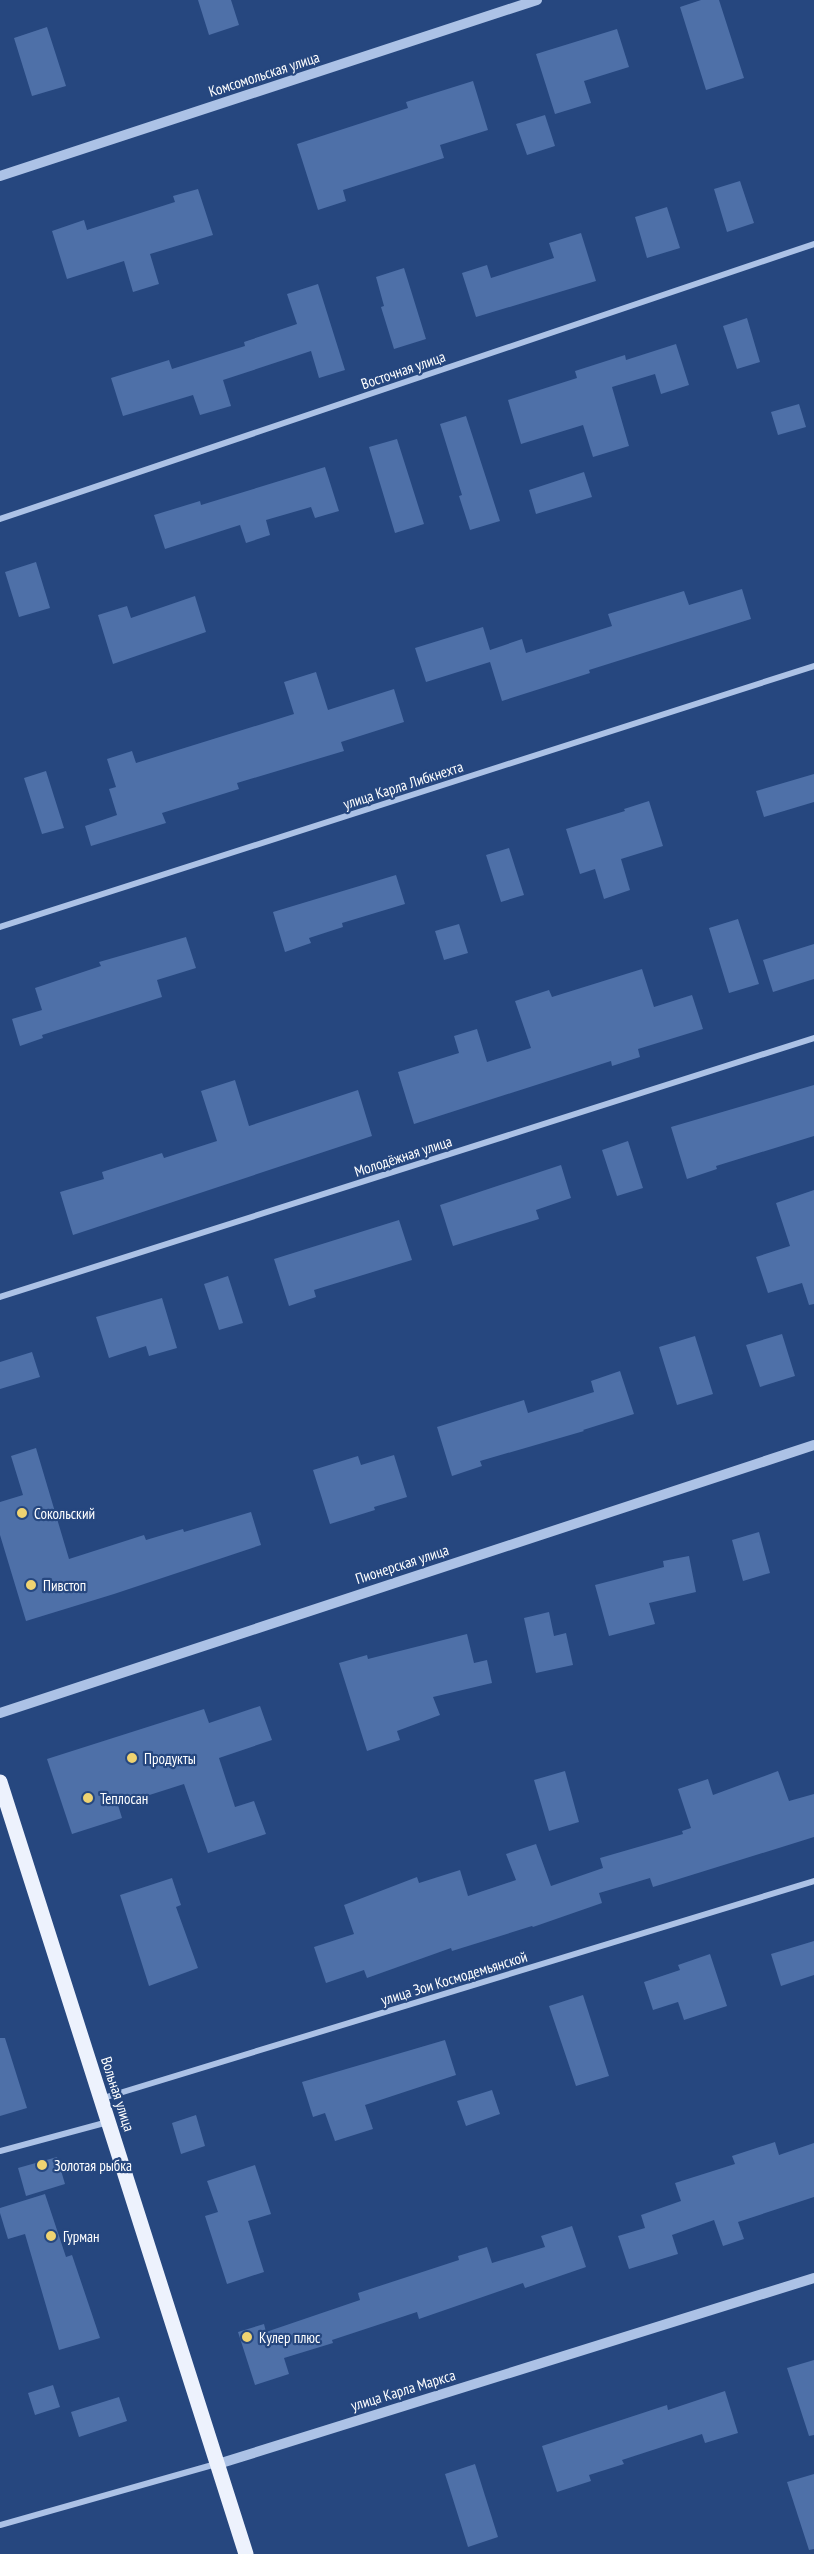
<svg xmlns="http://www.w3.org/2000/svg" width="814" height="2554" font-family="'PT Sans Narrow',sans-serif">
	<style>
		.building { fill: #4e70a8 }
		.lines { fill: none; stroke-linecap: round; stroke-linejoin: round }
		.minor { stroke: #acc2e6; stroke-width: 6 }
		.tertiary { stroke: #acc2e6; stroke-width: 10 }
		.primary { stroke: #edf2fd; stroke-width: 15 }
		.poi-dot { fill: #efd371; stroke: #26477f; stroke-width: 2 }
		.labels { text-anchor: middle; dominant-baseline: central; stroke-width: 4.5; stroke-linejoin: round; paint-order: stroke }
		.street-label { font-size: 15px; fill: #fff; stroke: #26477f }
		.poi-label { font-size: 15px; fill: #fff; stroke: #26477f; text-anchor: start }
	</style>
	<rect width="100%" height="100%" fill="#26477f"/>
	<!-- building -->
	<path class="building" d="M198,0H231L239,25L209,35Z
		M701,0H719L744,78L706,90L680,7Z
		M47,27L66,86L32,96L14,38Z
		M617,29L629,67L584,81L591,103L555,114L536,54Z
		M473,81L488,130L440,145L444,158L343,190L346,201L318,210L297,144L408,108L406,102Z
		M545,115L555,146L527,155L516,124Z
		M740,181L754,223L727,232L714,189Z
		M198,189L213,235L150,254L159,284L133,292L124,261L67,279L52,231L84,220L87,230L175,202L173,196Z
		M667,207L680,248L647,258L635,217Z
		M581,233L596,281L476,317L462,273L487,265L491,278L554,258L549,243Z
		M404,268L426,339L394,349L381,307L384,306L376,277Z
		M318,284L345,370L319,378L311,351L223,380L231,406L200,415L193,395L123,416L111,378L169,360L172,369L245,346L244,342L297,324L287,294Z
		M747,318L760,362L737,369L723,326Z
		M676,344L689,385L661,394L655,374L612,387L629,446L593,457L583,425L521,444L508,400L577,378L575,371L625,355L626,360Z
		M799,404L806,427L778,435L771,412Z
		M466,416L500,521L470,530L459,496L462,495L440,424Z
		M397,439L424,524L395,533L369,447Z
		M325,467L339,511L315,518L311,507L266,520L270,535L246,543L240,525L165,549L154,515L200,501L201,505Z
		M584,472L592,497L536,514L529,490Z
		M36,562L50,608L19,617L5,572Z
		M742,589L751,619L589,670L590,673L502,701L490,662L426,682L415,648L483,627L490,650L522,639L526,653L612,626L608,614L684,591L689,605Z
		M195,596L206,632L113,664L98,615L127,606L131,618Z
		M316,672L328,710L394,689L404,722L341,742L344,751L237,783L239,789L162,813L166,823L91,846L85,826L117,815L109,789L116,787L107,759L132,751L136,763L294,714L284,682Z
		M46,771L64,828L42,834L24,778Z
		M814,774V802L764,817L756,791Z
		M649,801L663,846L621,859L630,890L604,899L595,869L580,874L566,829L625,811L624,809Z
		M509,848L524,895L501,902L486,855Z
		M396,875L405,904L342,923L343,927L309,938L311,943L285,952L273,912Z
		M738,919L759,984L729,993L709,928Z
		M459,924L468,953L444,960L435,931Z
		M186,937L196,968L157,980L162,997L42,1035L43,1038L20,1046L12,1019L42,1010L35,988L101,966L99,962Z
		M814,944V979L773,992L763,960Z
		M642,969L654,1007L692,995L703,1029L638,1049L640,1057L612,1066L611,1061L414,1124L398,1072L459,1053L454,1036L477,1029L487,1062L531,1048L515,1001L549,990L552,997Z
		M235,1080L249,1126L358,1090L372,1136L73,1235L60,1192L104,1179L102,1172L162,1153L164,1158L217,1141L201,1091Z
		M814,1085V1136L716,1166L717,1169L687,1179L671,1127Z
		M628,1141L643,1188L617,1196L602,1150Z
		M561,1165L571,1198L536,1210L539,1219L453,1246L440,1205Z
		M814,1190V1304L809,1305L802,1283L768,1293L756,1257L790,1246L776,1203Z
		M399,1220L412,1260L314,1290L316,1297L289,1306L274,1259Z
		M228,1276L243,1323L219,1330L204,1284Z
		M162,1298L177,1348L149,1356L146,1346L109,1358L96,1317Z
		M782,1334L795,1376L760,1387L746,1345Z
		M695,1336L713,1394L677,1405L659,1347Z
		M32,1352L40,1377L0,1389V1362Z
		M620,1371L634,1414L583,1430L584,1431L480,1461L482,1466L452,1476L437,1427L524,1400L528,1413L594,1392L591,1381Z
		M36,1448L69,1559L144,1535L146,1540L183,1529L184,1532L251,1512L261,1545L114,1594L26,1621L0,1535V1502L23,1495L11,1456Z
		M394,1455L407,1497L374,1507L375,1510L330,1524L313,1470L358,1456L361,1465Z
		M759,1532L770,1573L743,1581L732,1540Z
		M689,1556L696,1592L649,1603L655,1624L609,1636L595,1585L664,1567L663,1561Z
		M549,1612L554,1636L566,1633L573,1665L536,1673L524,1618Z
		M467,1634L474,1663L487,1660L492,1683L433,1697L440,1715L397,1731L400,1740L367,1751L339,1663L367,1655L368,1659Z
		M260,1706L272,1740L219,1758L235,1807L254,1801L266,1834L208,1853L184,1784L118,1805L122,1818L72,1834L47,1759L204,1709L209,1723Z
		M565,1771L579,1822L549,1831L534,1780Z
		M778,1771L789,1801L814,1794V1837L653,1887L650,1878L599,1893L602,1903L533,1927L532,1926L452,1951L451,1948L367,1978L364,1970L326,1983L314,1947L354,1934L344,1905L417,1877L419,1883L460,1870L468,1896L516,1880L506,1854L536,1844L551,1886L603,1868L600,1858L683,1834L682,1831L691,1828L678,1789L708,1779L713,1795Z
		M172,1878L181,1905L176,1907L198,1968L149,1986L120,1895Z
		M814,1941V1975L781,1986L771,1954Z
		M710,1954L727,2006L684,2020L678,2002L653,2010L644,1982L680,1970L678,1965Z
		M583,1995L609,2076L576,2086L549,2006Z
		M0,2038H5L27,2108L0,2116Z
		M445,2040L456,2075L365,2105L373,2129L335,2141L325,2113L313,2117L302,2082Z
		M492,2090L500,2114L466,2126L457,2101Z
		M196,2115L205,2146L181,2154L172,2123Z
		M775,2142L779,2155L814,2143V2197L738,2222L744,2239L723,2246L714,2220L672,2235L678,2254L629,2269L618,2236L645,2228L641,2215L681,2201L675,2183L735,2164L732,2156Z
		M57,2157L65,2184L26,2196L18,2168Z
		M255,2165L271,2214L248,2221L264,2272L227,2284L205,2216L218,2212L207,2181Z
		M45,2194L66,2257L72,2255L100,2338L59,2350L25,2234L8,2239L0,2213V2208Z
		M572,2226L586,2267L525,2288L523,2283L419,2319L417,2312L332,2340L333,2343L284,2358L289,2374L255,2385L238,2332L264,2324L266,2332L360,2300L358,2293L459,2260L458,2256L487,2247L492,2263L545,2247L541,2236Z
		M814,2360V2435L809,2436L787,2368Z
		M53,2385L60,2407L35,2415L28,2393Z
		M725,2391L738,2433L705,2443L702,2434L622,2460L624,2464L589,2475L591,2481L557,2492L542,2446L667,2405L668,2410Z
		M119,2397L127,2421L79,2437L71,2412Z
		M475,2464L498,2537L468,2547L445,2474Z
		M814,2474V2549L809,2550L787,2482Z"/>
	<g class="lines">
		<!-- minor -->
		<path class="minor" d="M0,519L814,244
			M0,927L814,666
			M0,1297L814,1038
			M100,2099L814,1881
			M0,2151L108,2122
			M0,2525L216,2464"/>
		<!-- tertiary -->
		<path class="tertiary" d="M0,176L537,0
			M0,1713L814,1445
			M218,2464L814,2278"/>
		<!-- primary -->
		<path class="primary" d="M0,1782L246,2554"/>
	</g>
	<!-- markers -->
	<g class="poi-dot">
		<circle cx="22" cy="1513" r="6"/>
		<circle cx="31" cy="1585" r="6"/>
		<circle cx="132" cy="1758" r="6"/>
		<circle cx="88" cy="1798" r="6"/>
		<circle cx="42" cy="2165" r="6"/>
		<circle cx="51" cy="2236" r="6"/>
		<circle cx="247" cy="2337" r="6"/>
	</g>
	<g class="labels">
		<!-- street labels -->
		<g class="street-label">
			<text transform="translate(264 74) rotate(-18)">Комсомольская улица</text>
			<text transform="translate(403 370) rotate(-19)">Восточная улица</text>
			<text transform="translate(403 785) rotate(-18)">улица Карла Либкнехта</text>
			<text transform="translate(403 1156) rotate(-18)">Молодёжная улица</text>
			<text transform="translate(402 1564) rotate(-18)">Пионерская улица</text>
			<text transform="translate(454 1978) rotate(-17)">улица Зои Космодемьянской</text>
			<text transform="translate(118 2094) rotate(72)">Вольная улица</text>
			<text transform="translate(403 2390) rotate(-17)">улица Карла Маркса</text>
		</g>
		<!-- poi labels -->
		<g class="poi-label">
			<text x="34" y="1513">Сокольский</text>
			<text x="43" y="1585">Пивстоп</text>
			<text x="144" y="1758">Продукты</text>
			<text x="100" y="1798">Теплосан</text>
			<text x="54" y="2165">Золотая рыбка</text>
			<text x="63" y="2236">Гурман</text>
			<text x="259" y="2337">Кулер плюс</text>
		</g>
	</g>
</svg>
